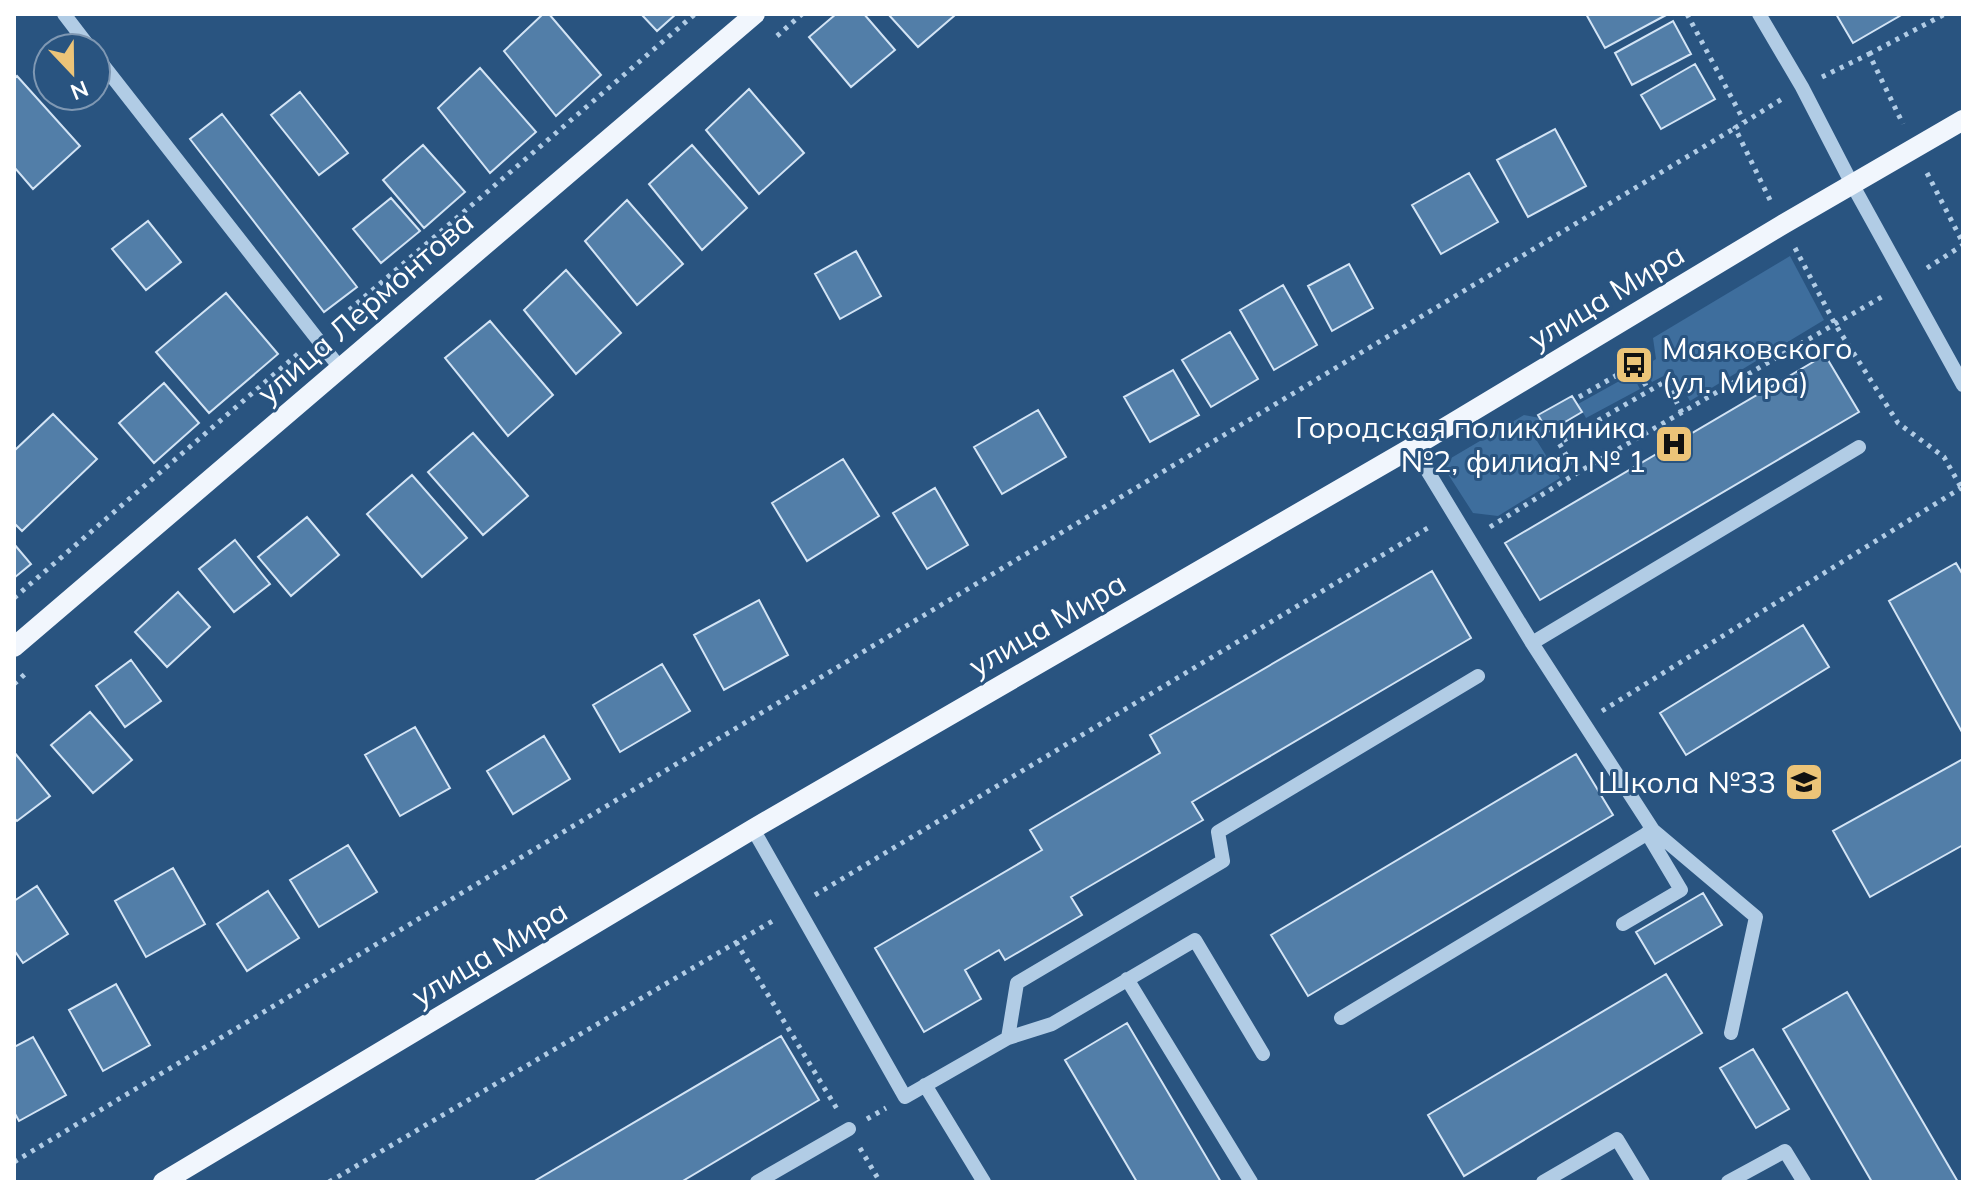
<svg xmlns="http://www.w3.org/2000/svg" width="1977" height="1196" font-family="Mulish,sans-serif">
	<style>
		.green { fill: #3e6e9d }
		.building { fill: #527ea8; stroke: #d3e4f5; stroke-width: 2 }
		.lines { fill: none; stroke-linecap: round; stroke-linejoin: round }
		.path { stroke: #b1cce5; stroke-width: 5; stroke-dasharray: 4 6; stroke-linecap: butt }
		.minor { stroke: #b1cce5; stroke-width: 14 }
		.major { stroke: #f1f6fd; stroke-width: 20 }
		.labels { text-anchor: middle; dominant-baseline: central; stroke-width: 6; stroke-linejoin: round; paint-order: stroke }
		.street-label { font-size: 30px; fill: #fff; stroke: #295480 }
		.poi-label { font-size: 30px; fill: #fff; stroke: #295480; text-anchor: end }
	</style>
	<rect width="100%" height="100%" fill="#295480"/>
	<!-- green -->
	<path class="green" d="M1790,256L1824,320L1690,401L1673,371L1652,382L1643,367L1656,359L1653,338Z
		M1632,374L1640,389L1586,418L1578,404Z
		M1524,415L1540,418L1548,432L1537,441L1560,478L1498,516L1473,513L1446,471V461Z"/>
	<!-- building -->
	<path class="building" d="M543,14H549L601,75L556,116L504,51Z
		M641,14H676L657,31Z
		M836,14H864L895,50L851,87L809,37Z
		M888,14H952L954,16L918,47Z
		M1586,14H1668L1605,48Z
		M1836,14H1903L1853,43Z
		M1673,21L1691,54L1632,85L1615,53Z
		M1695,64L1715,99L1661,129L1641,95Z
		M480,68L536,132L490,173L438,108Z
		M17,76L80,146L33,189L14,167V79Z
		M749,89L804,153L759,194L706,130Z
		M300,92L348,153L319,175L271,115Z
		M222,114L357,287L324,312L190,139Z
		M1555,129L1586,186L1528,217L1497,160Z
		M423,145L465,192L424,228L383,180Z
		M692,145L747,208L702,250L649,184Z
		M1469,173L1498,222L1441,254L1412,205Z
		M391,198L420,231L381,263L353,229Z
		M627,200L683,264L637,305L585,241Z
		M148,221L181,262L146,290L112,249Z
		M856,251L881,296L840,319L815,274Z
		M1349,264L1373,308L1332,331L1308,286Z
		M566,270L621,333L576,374L524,310Z
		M1283,285L1317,345L1274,370L1240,310Z
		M226,293L278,354L209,413L156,352Z
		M490,321L553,395L508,436L445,358Z
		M1230,332L1258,379L1211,407L1182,360Z
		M1825,355L1859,412L1540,600L1505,543Z
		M1173,370L1199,415L1150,442L1124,397Z
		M164,383L199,423L154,463L119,423Z
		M1572,396L1582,412L1548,432L1538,415Z
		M1038,410L1066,457L1002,494L974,447Z
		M53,414L97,459L22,531L14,523V451Z
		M473,433L528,496L483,535L428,472Z
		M843,459L879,516L807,561L772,503Z
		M412,475L467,538L422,577L367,514Z
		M935,488L968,545L927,569L893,513Z
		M307,517L339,555L291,596L258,557Z
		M235,540L270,584L234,612L199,569Z
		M14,544L31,564L14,578Z
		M1956,563L1963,575V734L1889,601Z
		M1432,571L1471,638L1192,802L1203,820L1071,897L1082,915L1005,960L999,950L965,970L981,999L924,1032L875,948L1042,850L1030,830L1160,753L1150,735Z
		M178,592L210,627L167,667L135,632Z
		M759,600L788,655L724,690L694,635Z
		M1803,625L1829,667L1686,755L1660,713Z
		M131,660L161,701L125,727L96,686Z
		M662,664L690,711L620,752L593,705Z
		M90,712L132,760L93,793L51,745Z
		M415,727L450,788L400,816L365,755Z
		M544,736L570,779L513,814L487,771Z
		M14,752L50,796L17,821L14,818Z
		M1576,754L1613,815L1308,996L1271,935Z
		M1963,759V845L1870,897L1833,831Z
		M348,845L377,892L319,927L290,880Z
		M173,868L205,924L146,957L115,901Z
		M37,886L68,934L23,963L14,950V901Z
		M268,891L299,938L247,971L217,924Z
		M1703,893L1722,925L1655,964L1636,932Z
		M1666,974L1702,1033L1464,1176L1428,1115Z
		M116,984L150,1045L103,1071L69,1010Z
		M1847,992L1958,1182H1872L1783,1029Z
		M1127,1023L1221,1182H1137L1065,1060Z
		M781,1036L819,1100L681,1182H533Z
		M33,1037L66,1095L19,1121L14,1112V1047Z
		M1753,1049L1789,1109L1756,1128L1720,1068Z"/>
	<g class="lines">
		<!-- path -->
		<path class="path" d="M1687,14L1744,121
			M777,36L802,14
			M1869,54L1945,14
			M1822,77L1869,54L1903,124
			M1927,173L1963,243
			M1770,200L1735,128L1782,99
			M1795,248L1835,324L1898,423L1944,457L1963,491
			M1927,268L1963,245
			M334,323L695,14
			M1634,365L1649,391
			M1579,397L1650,356
			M1577,473L1559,443L1666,381L1682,413
			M1490,527L1577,473L1885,295
			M14,598L299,353
			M14,684L25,674
			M1602,711L1961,488
			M815,895L1431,526
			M736,942L837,1109
			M867,1119L886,1108
			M860,1148L880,1182
			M14,1162L1735,128
			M329,1182L776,919"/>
		<!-- minor -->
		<path class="minor" d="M64,14L90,48
			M1759,14L1802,87L1852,184L1963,385
			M96,56L340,368
			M1532,643L1859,447
			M753,829L905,1097L1008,1038L1052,1024L1195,940L1263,1054
			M1653,830L1756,917L1731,1033
			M1623,924L1681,890L1647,833
			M1127,979L1251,1182
			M1341,1018L1653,830L1532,643L1413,447
			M1008,1038L1017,983L1223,861L1218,832L1478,676
			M925,1085L984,1182
			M757,1182L849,1129
			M1543,1182L1617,1139L1643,1182
			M1728,1182L1785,1151L1804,1182"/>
		<!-- major -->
		<path class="major" d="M14,647L755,14
			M163,1182L753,829L1413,447L1782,225L1963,120"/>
	</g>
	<!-- icons -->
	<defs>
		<symbol id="bus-square" viewBox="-11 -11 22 22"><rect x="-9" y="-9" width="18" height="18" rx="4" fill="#ecc478" stroke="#295480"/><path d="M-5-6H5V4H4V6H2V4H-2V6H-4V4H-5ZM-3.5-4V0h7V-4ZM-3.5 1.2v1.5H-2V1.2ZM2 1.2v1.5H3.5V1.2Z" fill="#111"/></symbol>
		<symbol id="hospital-square" viewBox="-11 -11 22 22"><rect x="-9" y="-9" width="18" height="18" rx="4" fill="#ecc478" stroke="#295480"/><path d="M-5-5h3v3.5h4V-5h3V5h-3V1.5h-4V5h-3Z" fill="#111"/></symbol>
		<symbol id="school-square" viewBox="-11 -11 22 22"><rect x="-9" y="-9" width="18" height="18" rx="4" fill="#ecc478" stroke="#295480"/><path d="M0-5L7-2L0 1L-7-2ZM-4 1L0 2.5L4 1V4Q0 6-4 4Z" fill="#111"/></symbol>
	</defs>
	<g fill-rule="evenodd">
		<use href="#bus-square" x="1612" y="343" width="44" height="44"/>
		<use href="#hospital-square" x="1652" y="422" width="44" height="44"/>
		<use href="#school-square" x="1782" y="760" width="44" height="44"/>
	</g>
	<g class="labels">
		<!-- street labels -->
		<g class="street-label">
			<text transform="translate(1606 296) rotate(-31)">улица Мира</text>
			<text transform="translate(365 307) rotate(-41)">улица Лермонтова</text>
			<text transform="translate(1047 624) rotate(-30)">улица Мира</text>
			<text transform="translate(489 953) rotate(-31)">улица Мира</text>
		</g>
		<!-- poi labels -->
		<g class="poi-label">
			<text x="1662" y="348" text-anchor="start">Маяковского<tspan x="1662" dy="34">(ул. Мира)</tspan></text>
			<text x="1646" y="427">Городская поликлиника<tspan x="1646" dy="34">№2, филиал № 1</tspan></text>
			<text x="1776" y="782">Школа №33</text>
		</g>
	</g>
	<!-- border -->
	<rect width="1977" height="1196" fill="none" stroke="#ffffff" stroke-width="32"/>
	<!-- north arrow -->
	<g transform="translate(72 72) rotate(158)"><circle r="38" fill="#295480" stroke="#7f98b3" stroke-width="2"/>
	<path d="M0-6L14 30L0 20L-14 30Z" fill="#ecc478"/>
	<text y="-12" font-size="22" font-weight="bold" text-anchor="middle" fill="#ffffff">N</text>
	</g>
</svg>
